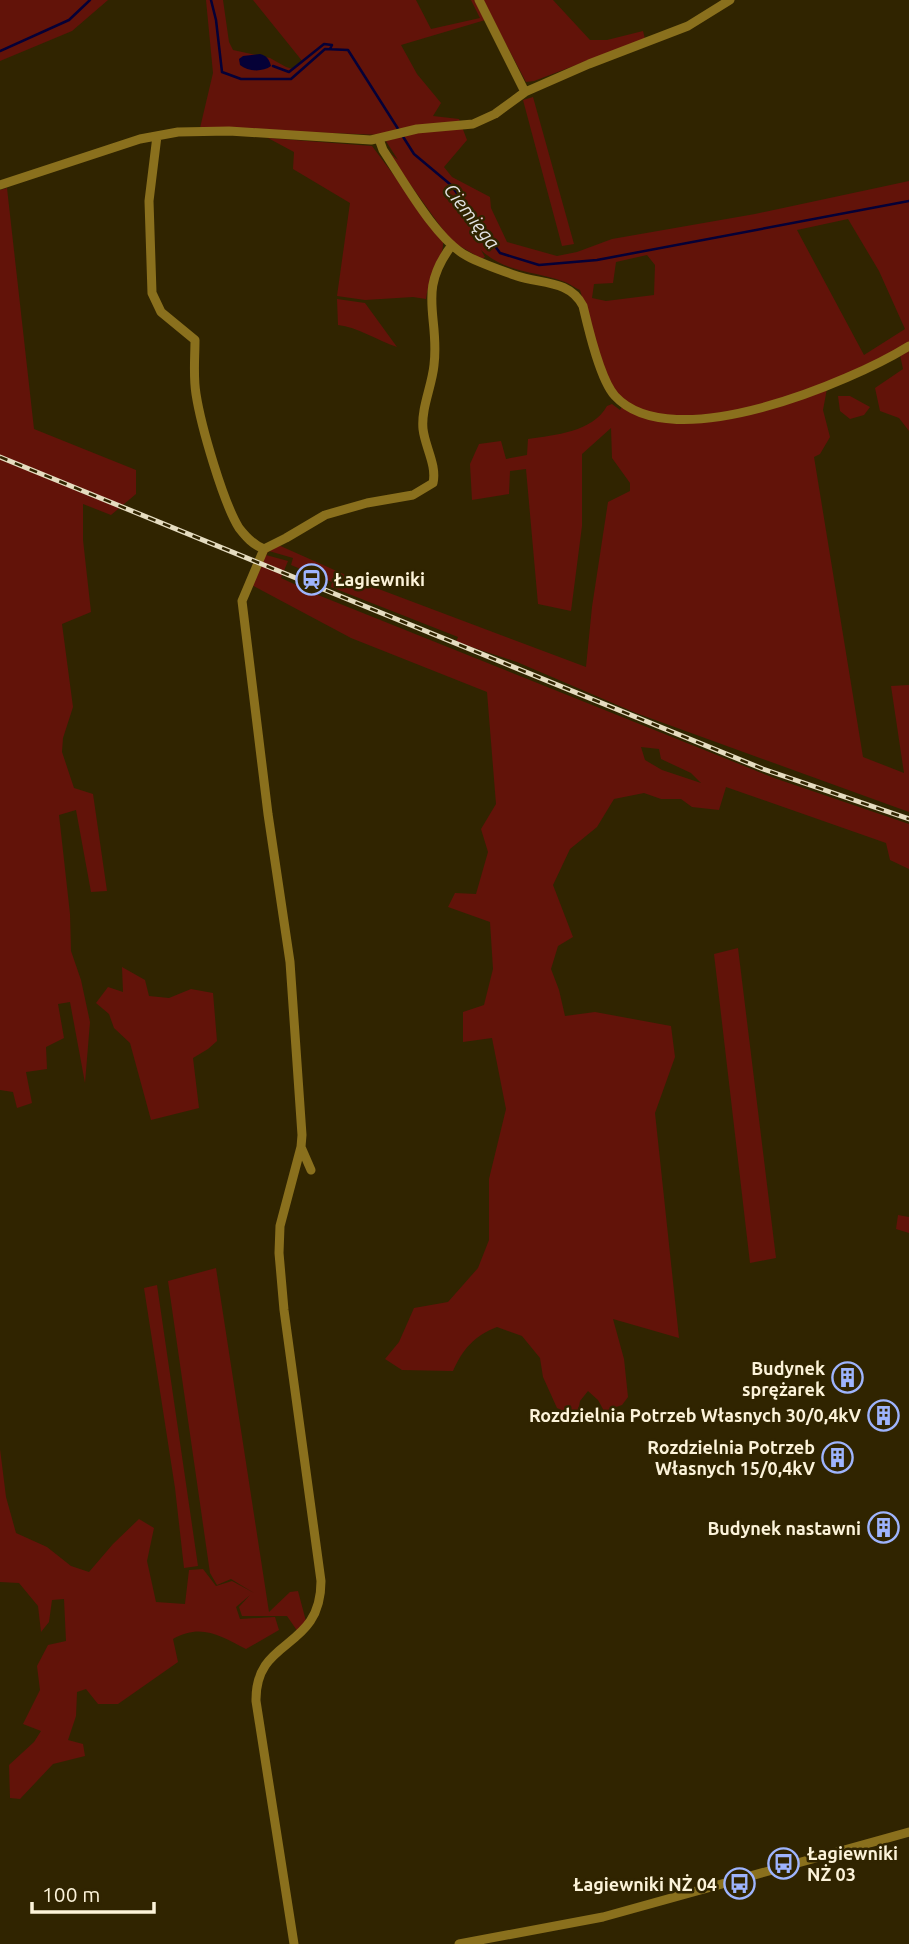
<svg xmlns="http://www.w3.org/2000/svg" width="909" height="1944" font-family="Ubuntu,sans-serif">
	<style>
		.green { fill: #621309; fill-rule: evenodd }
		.water { fill: #050137 }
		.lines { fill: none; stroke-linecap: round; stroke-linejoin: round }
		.stream { stroke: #050137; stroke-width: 2.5 }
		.minor { stroke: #8a701d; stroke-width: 9 }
		.rail-casing { stroke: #e5dcc0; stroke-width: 5 }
		.rail { stroke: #302400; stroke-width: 2.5; stroke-dasharray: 8; stroke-linecap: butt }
		.labels { text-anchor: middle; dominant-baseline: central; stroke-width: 5; stroke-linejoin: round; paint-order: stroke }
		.poi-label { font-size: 18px; font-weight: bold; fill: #fcf3d9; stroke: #302400; text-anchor: end }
		.water-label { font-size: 19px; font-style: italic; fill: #e4e4e4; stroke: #302400 }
	</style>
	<rect width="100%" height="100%" fill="#302400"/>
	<!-- green -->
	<path class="green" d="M0,0H108L72,31L0,61Z
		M206,0H223L229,42L233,50L270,58L286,67L293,69L303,62L253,0H416L431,29L480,18L471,0H553L590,40H607L643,31L645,39L534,81L526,82L492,18L401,45L417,74L441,103L433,116L459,119L467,140L444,167L452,177L490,197L491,208L507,242L557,256L577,252L612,239L755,214L909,181V342L898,349L828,383L823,410L830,437L820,454L814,457L863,757L904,773L891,686L909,685V812L636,713L517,662L456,642L458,637L331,587L332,582L291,565L293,558L269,551L266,555L288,561L281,578L318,595L774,778L909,824V869L890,860L886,843L726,787L719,810L692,807L681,799H661L644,793L614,799L597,827L570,849L553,885L573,937L558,946L551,969L559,990L565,1016L595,1012L671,1026L675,1057L655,1113L679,1338L613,1319L624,1359L628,1397L622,1405L604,1411L598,1400L588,1391L580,1401L577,1417L557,1408L543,1377L540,1358L522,1336L497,1327C474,1336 463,1349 453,1371L402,1370L385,1359L399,1342L414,1308L448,1302L478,1268L489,1240V1179L506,1109L492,1038L463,1042V1012L484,1005L493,969L490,922L448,907L455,893L476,894L488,852L481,829L496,804L487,692L351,638L250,584L264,549L276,544L368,585L586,667L592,607L608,502L630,491V483L612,458L611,428L582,454V526L571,611L538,604L526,469L510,471L509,494L472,500L470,464L479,444L501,441L506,459L527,455L528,439C555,435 593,432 607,406L612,404L620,410L625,401C599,380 590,322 580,290C575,288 570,284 565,282C536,271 505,273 481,250L485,257L482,259L451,241L384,148L398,160L382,135L200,128L213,73ZM848,219L879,271L905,329L864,355L797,230ZM647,255L655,265L654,295L606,301L592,298L594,284L613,283L616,262ZM641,747L659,749L661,759L691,773L701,783L662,770L645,760Z
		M533,97L574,244L562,246L523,100Z
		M268,138L372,146L443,241C444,260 428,279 426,299L413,297L365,300L337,296L350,203L293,169L294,152Z
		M7,188L34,429L136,470V494L111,515L83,504V540L91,612L62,624L73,707L63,738L62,752L74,788L93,794L107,891L91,892L76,810L59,815L70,914L71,951L81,980L90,1022L85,1083L70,1002L58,1004L64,1038L46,1047L47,1069L26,1072L32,1103L17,1108L13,1092L0,1090V190Z
		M337,299L365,303L397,347C377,340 357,327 338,325Z
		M909,349V431L899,418L880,411L875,388L903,369L900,355Z
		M838,396H850L870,407L864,415L850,419L840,411Z
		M738,948L776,1258L750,1263L714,954Z
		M122,967L145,980L149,996L169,998L191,989L213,993L217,1041L208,1049L193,1058L199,1108L151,1120L130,1043L114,1028L109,1014L96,1003L108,987L123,992Z
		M898,1215L909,1217V1233L896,1229Z
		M216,1268L269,1612L290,1592L298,1591L307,1625L298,1632L287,1616H242L239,1607L250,1595L236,1607L240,1619L275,1617L279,1630L246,1649C220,1636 202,1623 173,1639L178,1662L118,1704H98L86,1689L77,1692L76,1716L68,1740L83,1744L85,1756L53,1764L20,1799L10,1798L9,1765L34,1742L41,1731L23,1724L40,1690L37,1666L48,1645L66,1641L64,1599L52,1600L49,1622L41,1632L38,1606L19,1583L0,1582V1449L6,1497L16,1533L47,1547L71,1566L89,1572L113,1544L139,1519L154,1528L147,1561L156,1602L185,1604L189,1570L203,1569L216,1586L232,1581L254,1593L231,1579L217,1585L210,1573L168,1281Z
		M157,1285L198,1566L184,1568L175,1488L144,1288Z"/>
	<!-- water -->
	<path class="water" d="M260,54C267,56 269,59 271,66C263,72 248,72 240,65L239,59L243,56Z"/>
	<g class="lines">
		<!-- stream -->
		<path class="stream" d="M211,0L216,20L222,72L241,79H291L325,49L348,50L414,154L451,185L500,253L539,265L597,260L909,201
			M0,51L69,20L90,0
			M273,66L289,72L324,44L332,45L330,49"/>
		<!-- minor -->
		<path class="minor" d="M479,0L525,92
			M157,136L149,201L152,293L161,312L195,340C195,358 193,376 196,394C201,426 223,502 239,528C246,537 253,545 264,549L286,538L325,515L367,503L413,495L433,483C437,465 425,447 423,429C421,408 432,386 434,365C440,316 416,292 452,245
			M379,139L383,150C403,180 436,240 467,256C482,264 500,270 517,276C541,284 570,280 583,306C588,327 600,380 615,396C672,458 851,382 909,346
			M0,185L140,139L178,132L229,131L371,140L417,129L473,124L495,114L525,92L589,64L688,26L730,0
			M264,549L242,601L268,814L290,962L302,1135L301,1147L280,1226L279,1253L284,1310L321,1581C321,1652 255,1636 256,1701L294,1944
			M301,1147L311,1170
			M459,1944L603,1917L909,1832"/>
		<defs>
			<path id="rail" d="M0,457L763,769L909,819"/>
		</defs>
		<!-- rail casing -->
		<use href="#rail" class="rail-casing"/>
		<!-- rail -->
		<use href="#rail" class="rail"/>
	</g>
	<!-- icons -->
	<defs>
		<symbol id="station-ring" viewBox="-11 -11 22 22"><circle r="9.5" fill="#302400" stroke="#9eb4fd" stroke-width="1.5"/><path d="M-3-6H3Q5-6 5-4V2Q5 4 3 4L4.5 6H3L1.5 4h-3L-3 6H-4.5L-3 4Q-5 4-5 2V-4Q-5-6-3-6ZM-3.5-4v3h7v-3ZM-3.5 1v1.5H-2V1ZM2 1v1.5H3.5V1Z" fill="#9eb4fd"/></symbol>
		<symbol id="building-ring" viewBox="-11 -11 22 22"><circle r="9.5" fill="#302400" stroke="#9eb4fd" stroke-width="1.5"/><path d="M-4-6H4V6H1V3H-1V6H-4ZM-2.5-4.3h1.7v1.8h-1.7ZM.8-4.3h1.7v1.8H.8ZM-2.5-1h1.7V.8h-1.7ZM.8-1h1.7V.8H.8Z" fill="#9eb4fd"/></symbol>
		<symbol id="bus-ring" viewBox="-11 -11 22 22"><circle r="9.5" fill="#302400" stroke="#9eb4fd" stroke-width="1.5"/><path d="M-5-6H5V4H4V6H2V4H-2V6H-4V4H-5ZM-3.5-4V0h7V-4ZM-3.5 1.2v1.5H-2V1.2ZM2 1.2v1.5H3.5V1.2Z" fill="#9eb4fd"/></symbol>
	</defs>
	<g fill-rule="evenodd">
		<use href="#station-ring" x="294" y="562" width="35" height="35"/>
		<use href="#building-ring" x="830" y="1360" width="35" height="35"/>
		<use href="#building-ring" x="866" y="1398" width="35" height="35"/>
		<use href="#building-ring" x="820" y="1440" width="35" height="35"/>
		<use href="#building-ring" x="866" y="1510" width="35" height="35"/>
		<use href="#bus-ring" x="766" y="1846" width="35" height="35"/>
		<use href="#bus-ring" x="722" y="1866" width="35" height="35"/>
	</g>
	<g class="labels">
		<!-- poi labels -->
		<g class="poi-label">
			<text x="334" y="579" text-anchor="start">Łagiewniki</text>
			<text x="825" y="1368">Budynek<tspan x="825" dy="21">sprężarek</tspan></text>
			<text x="861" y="1415">Rozdzielnia Potrzeb Własnych 30/0,4kV</text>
			<text x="815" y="1447">Rozdzielnia Potrzeb<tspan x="815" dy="21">Własnych 15/0,4kV</tspan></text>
			<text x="861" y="1528">Budynek nastawni</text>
			<text x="807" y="1853" text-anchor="start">Łagiewniki<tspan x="807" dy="21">NŻ 03</tspan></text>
			<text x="717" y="1884">Łagiewniki NŻ 04</text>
		</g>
		<!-- water labels -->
		<g class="water-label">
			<text transform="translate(472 216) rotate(52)">Ciemięga</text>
		</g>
	</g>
	<!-- scale -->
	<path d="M32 1902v10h122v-10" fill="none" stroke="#fcf3d9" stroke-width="3.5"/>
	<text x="42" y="1902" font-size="21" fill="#fcf3d9" stroke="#302400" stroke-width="5" paint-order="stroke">100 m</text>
</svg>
